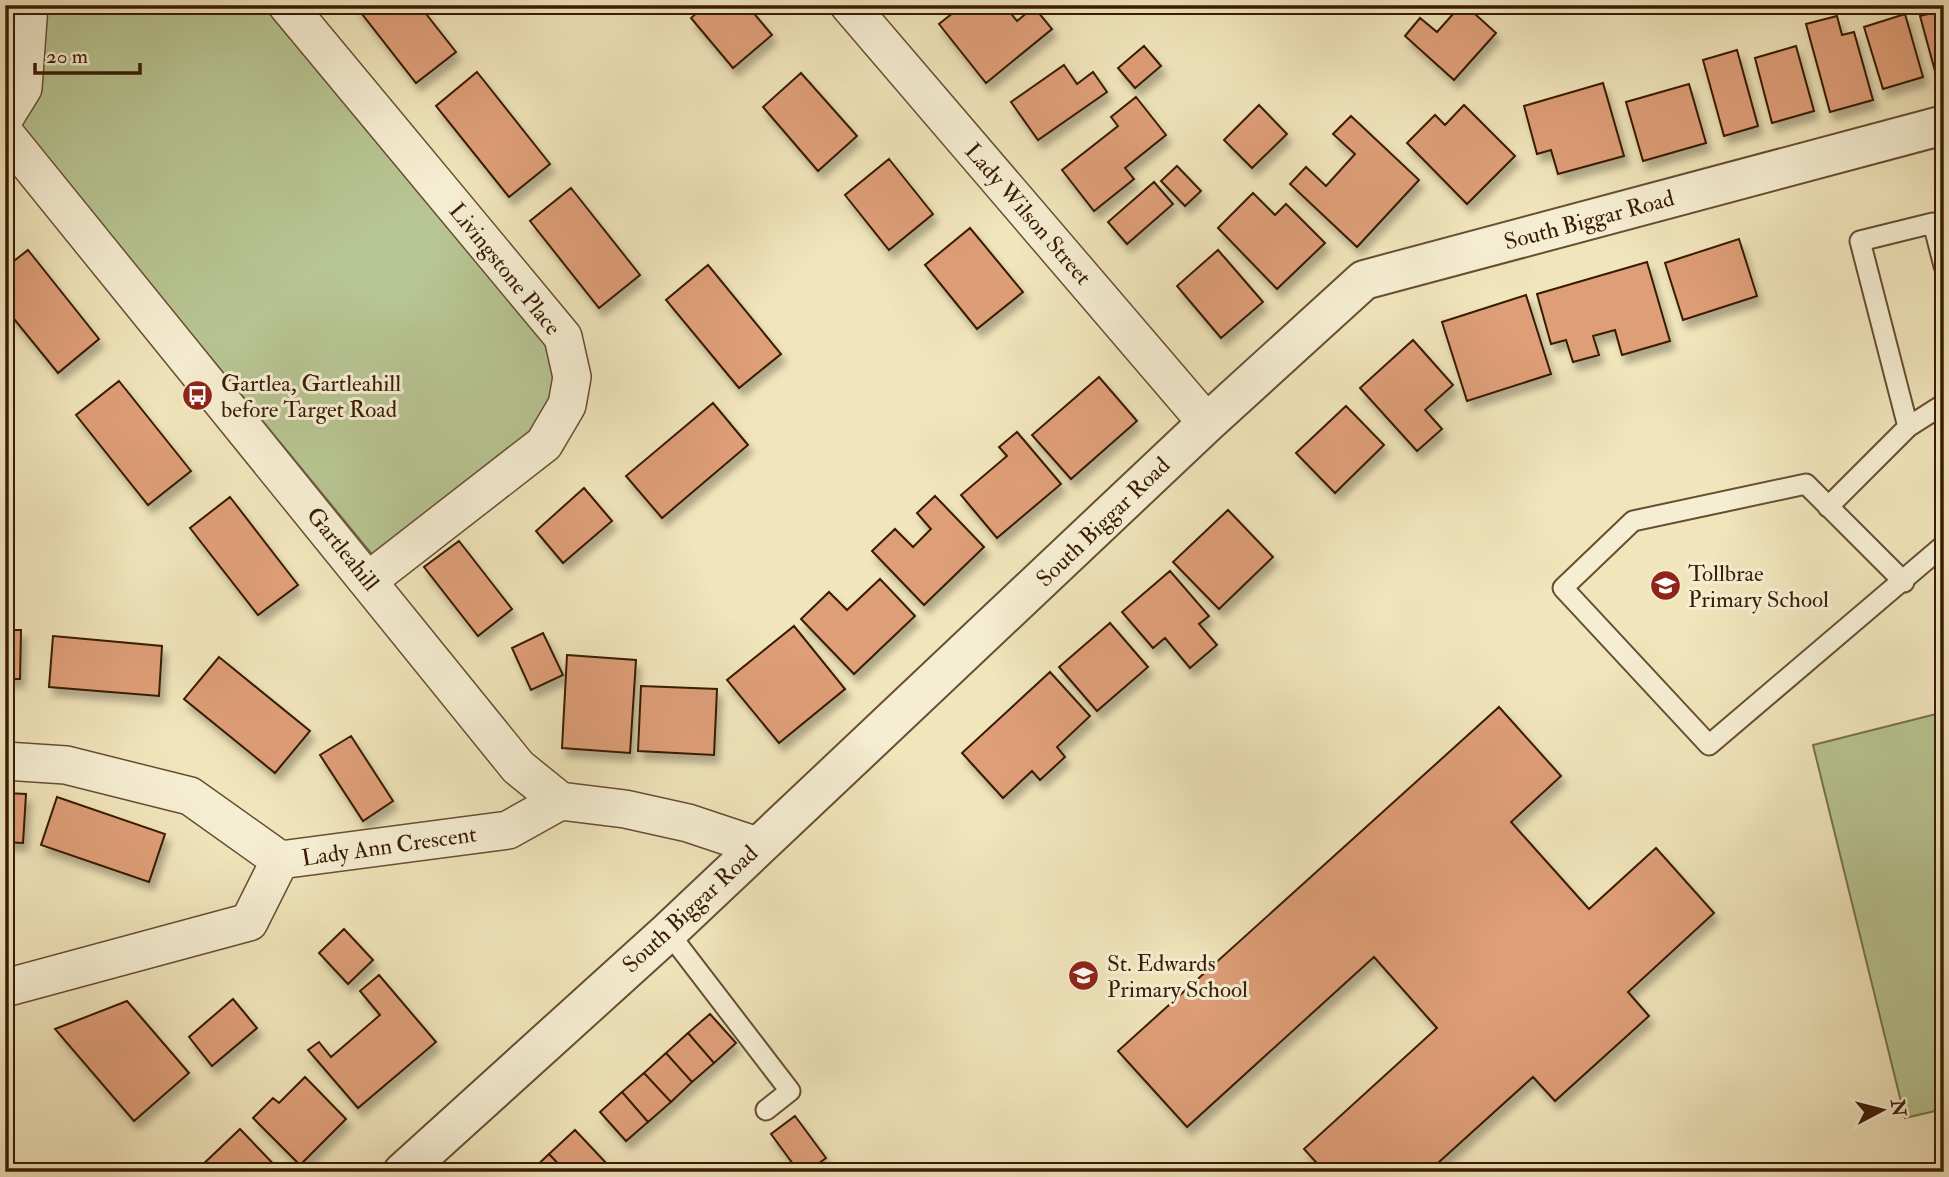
<svg xmlns="http://www.w3.org/2000/svg" width="1949" height="1177" font-family="'IM FELL Double Pica',serif">
	<style>
		.green { fill: #b7c592; stroke: #78704c; stroke-width: 2 }
		.building { fill: #de9e78; stroke: #391b05; stroke-width: 2; filter: url(#shadow) }
		.lines { fill: none; stroke-linecap: round; stroke-linejoin: round }
		.service-casing { stroke: #674e32; stroke-width: 23 }
		.minor-casing { stroke: #674e32; stroke-width: 40 }
		.tertiary-casing { stroke: #674e32; stroke-width: 42 }
		.service { stroke: #f6eed3; stroke-width: 19 }
		.minor { stroke: #f6eed3; stroke-width: 37 }
		.tertiary { stroke: #f6eed3; stroke-width: 38 }
		.labels { text-anchor: middle; dominant-baseline: central; stroke-width: 6; stroke-linejoin: round; paint-order: stroke }
		.street-label { font-size: 23px; fill: #391b05; stroke: #f6eed3 }
		.poi-label { font-size: 23px; fill: #391b05; stroke: #f6eed3; text-anchor: start }
	</style>
	<defs>
		<filter id="shadow"><feDropShadow dx="4.5" dy="8" stdDeviation="3.5" flood-color="#0004"/></filter>
	</defs>
	<rect width="100%" height="100%" fill="#f1e5bb"/>
	<filter id="stains"><feTurbulence type="fractalNoise" baseFrequency=".00286" numOctaves="4"/><feColorMatrix values="0 0 0 0 .2 0 0 0 0 .09 0 0 0 0 .02 0 0 0 .5 -.17"/></filter>
	<radialGradient id="worn" r=".72"><stop offset=".6" stop-color="#630" stop-opacity="0"/><stop offset="1" stop-color="#630" stop-opacity=".3"/></radialGradient>
	<!-- green -->
	<path class="green" d="M5,5H280L556,338L562,378L537,440L375,558L5,107Z
		M1944,712V1109L1905,1118L1813,745Z"/>
	<!-- building -->
	<path class="building" d="M355,5H419L456,52L416,83Z
		M706,5H747L772,35L733,68L691,18Z
		M963,5H1007L1005,6L1017,21L1034,7L1052,29L986,83L939,24Z
		M1461,5H1465L1496,33L1454,80L1405,36L1420,18L1437,32Z
		M1944,10V80L1938,82L1920,16Z
		M1905,14L1923,77L1883,89L1864,27Z
		M1837,16L1842,35L1854,32L1873,100L1830,112L1806,24Z
		M1144,46L1161,66L1135,88L1118,68Z
		M1796,46L1814,111L1772,123L1755,58Z
		M1737,50L1758,126L1724,136L1703,60Z
		M1064,65L1077,84L1093,72L1107,92L1038,140L1011,102Z
		M477,72L550,164L509,197L436,106Z
		M801,73L857,136L818,171L763,107Z
		M1603,83L1624,156L1558,174L1551,150L1537,154L1524,106Z
		M1689,84L1706,143L1643,161L1626,102Z
		M1136,97L1166,135L1125,168L1134,179L1094,211L1062,170L1118,126L1111,117Z
		M1259,105L1287,134L1252,168L1224,140Z
		M1464,105L1515,156L1467,204L1407,143L1435,115L1445,125Z
		M1351,116L1419,180L1357,247L1290,184L1306,167L1326,186L1355,154L1333,134Z
		M889,159L933,214L889,250L845,195Z
		M1177,166L1201,191L1185,206L1161,181Z
		M1154,182L1173,204L1127,244L1108,222Z
		M571,188L640,275L599,308L530,221Z
		M1253,193L1275,215L1286,204L1325,243L1277,289L1218,228Z
		M970,228L1023,292L977,329L925,265Z
		M1739,239L1757,296L1683,320L1665,263Z
		M28,250L99,339L58,373L5,308V268Z
		M1218,250L1263,302L1221,338L1177,286Z
		M1647,262L1670,341L1622,355L1615,330L1593,336L1599,355L1573,362L1566,340L1551,344L1537,294Z
		M708,265L781,354L739,388L666,300Z
		M1526,295L1551,374L1467,401L1442,322Z
		M1413,340L1453,385L1425,410L1442,429L1417,451L1360,388Z
		M1099,377L1137,421L1071,479L1032,435Z
		M119,381L191,471L148,505L76,415Z
		M713,403L748,445L662,518L626,476Z
		M1346,406L1384,445L1335,493L1296,453Z
		M1017,432L1061,484L997,538L961,495L1007,456L999,447Z
		M584,488L612,521L563,563L536,531Z
		M935,496L984,547L924,605L872,551L895,529L913,547L931,529L917,513Z
		M230,497L298,585L258,615L190,528Z
		M1228,510L1273,557L1219,609L1173,562Z
		M459,541L512,609L478,636L424,567Z
		M1170,571L1209,616L1199,624L1217,645L1190,668L1165,638L1153,648L1122,612Z
		M880,579L915,616L854,674L801,619L829,592L847,610Z
		M1110,623L1148,667L1097,711L1059,667Z
		M794,626L845,689L779,743L727,680Z
		M5,630H21L20,679H5Z
		M543,633L563,675L531,690L512,648Z
		M53,636L162,646L159,696L49,687Z
		M567,655L636,660L630,753L562,748Z
		M219,657L310,731L275,773L184,699Z
		M1050,672L1090,716L1057,747L1065,757L1040,780L1032,771L1003,798L962,753Z
		M641,686L717,689L714,755L638,751Z
		M1499,707L1561,776L1511,822L1589,909L1656,848L1714,913L1628,992L1649,1016L1555,1101L1533,1077L1428,1172H1325L1304,1149L1437,1028L1374,957L1187,1127L1118,1051Z
		M351,736L393,801L363,821L320,755Z
		M5,793L26,794L23,843L5,842Z
		M57,797L165,834L149,882L41,845Z
		M344,929L373,960L348,984L319,953Z
		M379,975L436,1042L358,1108L308,1050L319,1042L331,1057L380,1015L360,991Z
		M233,999L257,1028L212,1066L189,1037Z
		M127,1001L189,1073L134,1121L55,1029Z
		M710,1014L736,1043L714,1063L688,1033Z
		M688,1033L714,1063L692,1082L666,1053Z
		M666,1053L692,1082L671,1102L644,1073Z
		M644,1073L671,1102L648,1122L622,1092Z
		M305,1077L346,1119L300,1165L253,1118L273,1098L279,1103Z
		M622,1092L648,1122L626,1141L600,1112Z
		M795,1116L826,1158L807,1172H799L771,1134Z
		M240,1129L281,1172H196V1171Z
		M575,1130L608,1165L601,1172H566L549,1154Z
		M549,1154L566,1172H530Z"/>
	<g class="lines">
		<defs>
			<path id="service" d="M1908,427L1860,241L1933,223L1944,266
				M1828,507L1908,427L1944,404
				M1904,582L1806,484L1633,521L1563,588L1709,745L1944,545
				M668,932L790,1091L766,1110"/>
			<path id="minor" d="M287,5L563,337L572,377L567,405L544,444L369,580
				M849,5L1207,423
				M5,117L23,88L29,5
				M5,134L518,767L560,801L625,809L688,823L757,846
				M5,761L66,765L190,796L280,860
				M5,988L249,922L280,860L508,830L560,801"/>
			<path id="tertiary" d="M403,1172L668,932L1207,423L1364,280L1944,125"/>
		</defs>
		<!-- service casing -->
		<use href="#service" class="service-casing"/>
		<!-- minor casing -->
		<use href="#minor" class="minor-casing"/>
		<!-- tertiary casing -->
		<use href="#tertiary" class="tertiary-casing"/>
		<!-- service -->
		<use href="#service" class="service"/>
		<!-- minor -->
		<use href="#minor" class="minor"/>
		<!-- tertiary -->
		<use href="#tertiary" class="tertiary"/>
	</g>
	<!-- icons -->
	<defs>
		<symbol id="bus-disc" viewBox="-11 -11 22 22"><circle r="9.5" fill="#8f2418" stroke="#f6eed3"/><path d="M-5-6H5V4H4V6H2V4H-2V6H-4V4H-5ZM-3.5-4V0h7V-4ZM-3.5 1.2v1.5H-2V1.2ZM2 1.2v1.5H3.5V1.2Z" fill="#fff"/></symbol>
		<symbol id="school-disc" viewBox="-11 -11 22 22"><circle r="9.5" fill="#8f2418" stroke="#f6eed3"/><path d="M0-5L7-2L0 1L-7-2ZM-4 1L0 2.5L4 1V4Q0 6-4 4Z" fill="#fff"/></symbol>
	</defs>
	<g fill-rule="evenodd">
		<use href="#bus-disc" x="180" y="378" width="35" height="35"/>
		<use href="#school-disc" x="1648" y="568" width="35" height="35"/>
		<use href="#school-disc" x="1066" y="958" width="35" height="35"/>
	</g>
	<g class="labels">
		<!-- street labels -->
		<g class="street-label">
			<text transform="translate(1028 214) rotate(49)">Lady Wilson Street</text>
			<text transform="translate(1589 220) rotate(-15)">South Biggar Road</text>
			<text transform="translate(505 269) rotate(51)">Livingstone Place</text>
			<text transform="translate(1103 522) rotate(-44)">South Biggar Road</text>
			<text transform="translate(343 549) rotate(51)">Gartleahill</text>
			<text transform="translate(389 846) rotate(-8)">Lady Ann Crescent</text>
			<text transform="translate(690 909) rotate(-43)">South Biggar Road</text>
		</g>
		<!-- poi labels -->
		<g class="poi-label">
			<text x="221" y="383">Gartlea, Gartleahill<tspan x="221" dy="26">before Target Road</tspan></text>
			<text x="1688" y="573">Tollbrae<tspan x="1688" dy="26">Primary School</tspan></text>
			<text x="1107" y="963">St. Edwards<tspan x="1107" dy="26">Primary School</tspan></text>
		</g>
	</g>
	<!-- margin -->
	<rect width="1949" height="1177" fill="none" stroke="#f1e5bb" stroke-width="28"/>
	<rect x="7" y="7" width="1935" height="1163" fill="none" stroke="#391b05" stroke-width="3.5"/>
	<rect x="14" y="14" width="1921" height="1149" fill="none" stroke="#391b05" stroke-width="2"/>
	<!-- north arrow -->
	<g transform="translate(1882 1110) rotate(83)" stroke="#f6eed3" stroke-width="5" paint-order="stroke">
	<path d="M0-5L12 26L0 18L-12 26Z" fill="#391b05"/>
	<text y="-10" font-size="19" font-weight="bold" text-anchor="middle" fill="#391b05">N</text>
	</g>
	<!-- scale -->
	<path d="M35 63v10h105v-10" fill="none" stroke="#391b05" stroke-width="3.5"/>
	<text x="46" y="63" font-size="21" fill="#391b05" stroke="#f6eed3" stroke-width="5" paint-order="stroke">20 m</text>
	<rect width="100%" height="100%" filter="url(#stains)"/>
	<rect width="100%" height="100%" fill="url(#worn)"/>
</svg>
